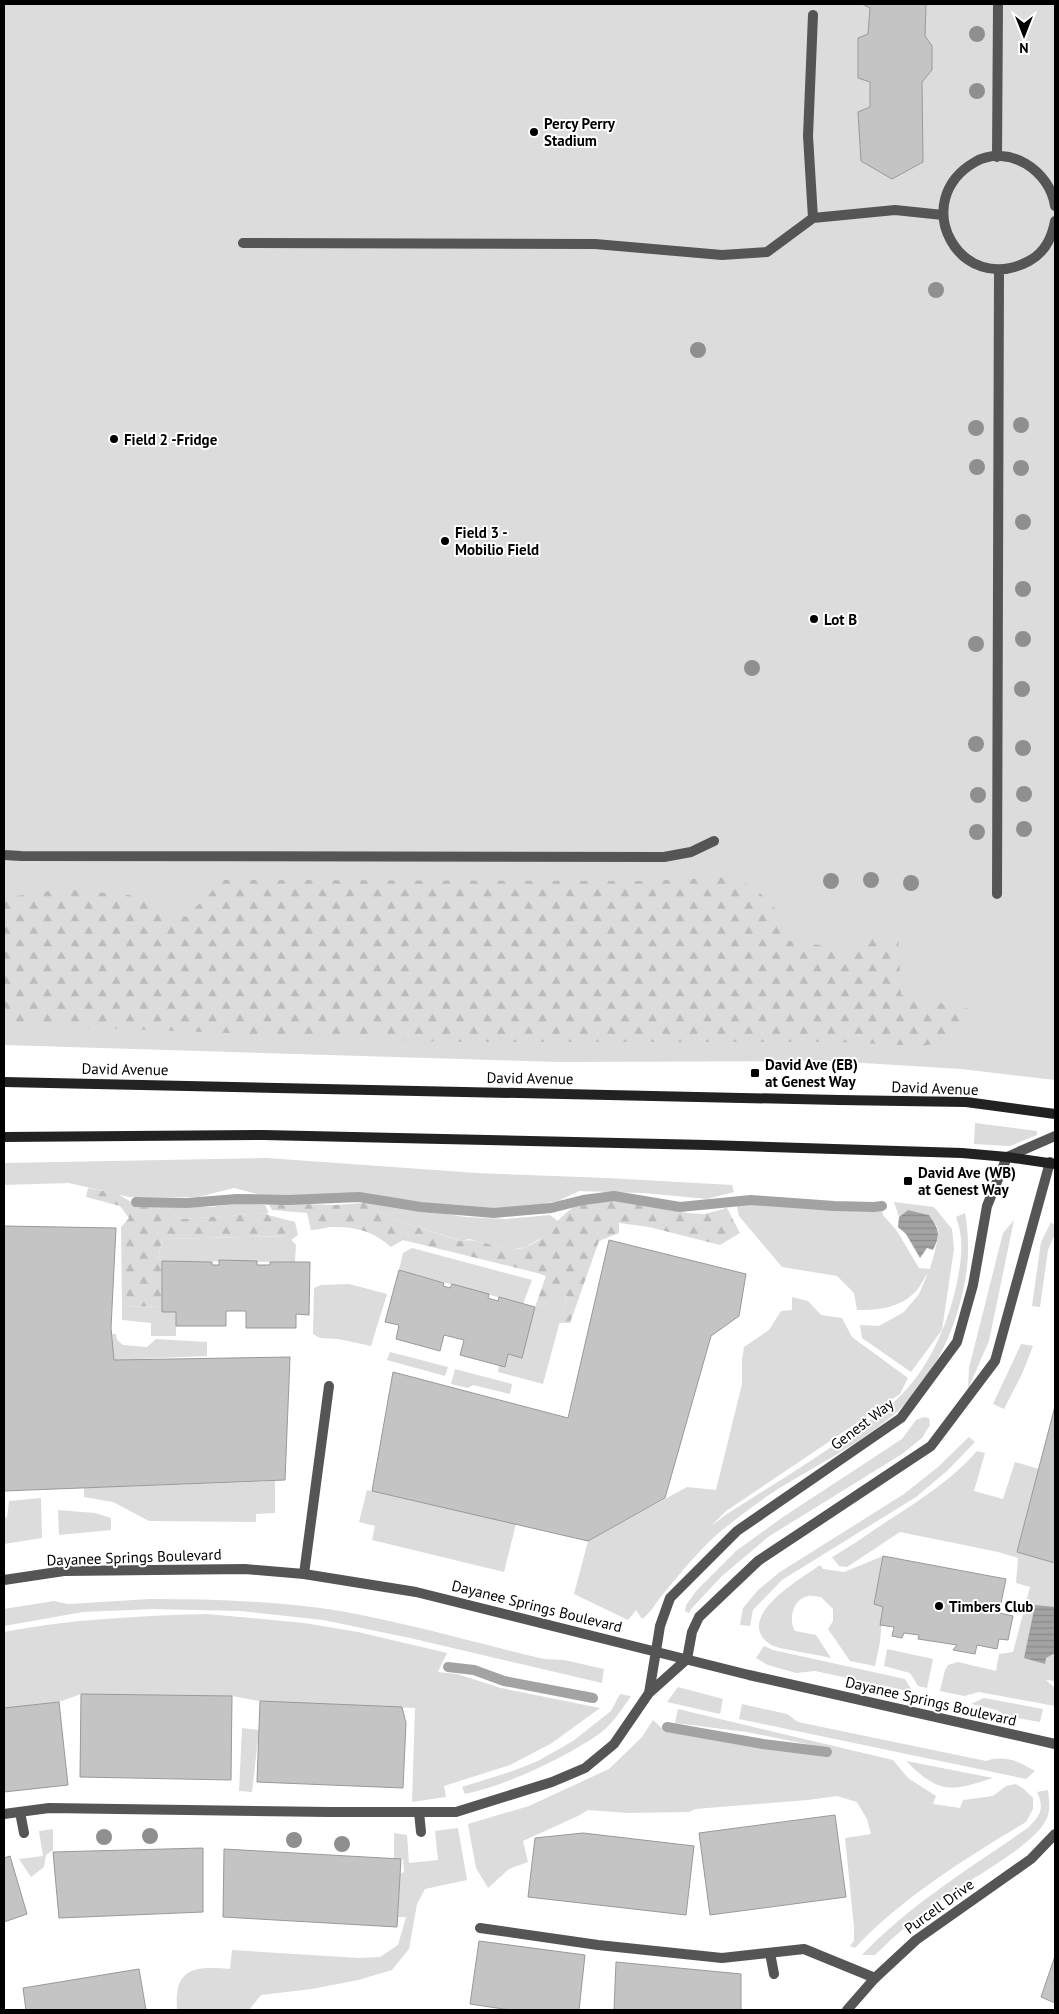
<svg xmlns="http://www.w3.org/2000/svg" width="1059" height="2014" font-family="'PT Sans',sans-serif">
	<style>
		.green { fill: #dcdcdc }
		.forest { fill: url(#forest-firs) }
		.water { fill: url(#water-rules) }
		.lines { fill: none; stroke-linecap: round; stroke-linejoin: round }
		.stream { stroke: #a3a3a3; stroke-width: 10 }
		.building { fill: #c4c4c4; stroke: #999 }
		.lane { stroke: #555; stroke-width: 10 }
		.street { stroke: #555; stroke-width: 10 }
		.secondary { stroke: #222; stroke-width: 10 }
		.tree { fill: #8f8f8f }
		.poi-dot { fill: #000; stroke: #fff; stroke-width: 2 }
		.labels { text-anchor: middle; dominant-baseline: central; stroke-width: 4; stroke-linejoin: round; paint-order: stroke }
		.poi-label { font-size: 15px; font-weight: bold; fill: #000; stroke: #fff; text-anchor: start }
		.street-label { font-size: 15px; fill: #000; stroke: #fff }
	</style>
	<defs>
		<pattern id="forest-firs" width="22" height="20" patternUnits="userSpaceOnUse" patternTransform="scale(1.25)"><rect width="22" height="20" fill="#dcdcdc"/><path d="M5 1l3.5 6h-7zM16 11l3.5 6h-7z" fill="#bbb"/></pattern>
		<pattern id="water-rules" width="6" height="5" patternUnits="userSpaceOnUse" patternTransform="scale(1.25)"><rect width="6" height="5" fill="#a3a3a3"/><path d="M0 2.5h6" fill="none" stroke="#8b8b8b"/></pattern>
	</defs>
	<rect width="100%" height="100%" fill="#fff"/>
	<!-- green -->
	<path class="green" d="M4,4H1055V1080L961,1069L831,1061L561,1062L4,1045Z
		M975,1123L1037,1131V1135L1010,1146L974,1144Z
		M267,1158L477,1173L607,1178L732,1185L734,1192L707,1199L643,1193L579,1191L558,1201L524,1208H463L360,1193L265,1196L234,1188L198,1197H129L69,1183L4,1185V1163Z
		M376,1202L465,1217L506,1219L550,1215L558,1221L549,1233L526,1247L510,1250L469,1239L462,1241L401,1222L378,1211Z
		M894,1202L934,1207L952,1229L954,1249L942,1330L911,1372L862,1338L860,1325L879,1326L904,1312L919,1294L928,1273C924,1278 921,1285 917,1290C901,1308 880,1310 857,1310L854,1293L837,1276L782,1267L739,1216L736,1203L882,1210L883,1215L897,1231L919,1268L930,1269C932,1262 940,1234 938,1229C937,1225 932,1219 929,1215L908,1210L899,1217Z
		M242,1203L265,1205L269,1213L183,1219L163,1207H211Z
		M965,1213C971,1247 968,1277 958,1310C948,1345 926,1385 899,1410C860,1445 812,1467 769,1495C754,1505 740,1516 726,1527C703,1545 683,1570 664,1593C656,1602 652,1612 642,1619L636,1610L628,1620L574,1594L588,1541L687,1487L716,1490L742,1384V1360L744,1347L769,1330L781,1311L792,1310V1297L808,1301L821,1315L842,1318L852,1337L908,1378L900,1394L726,1511L711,1526L727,1514C772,1485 819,1457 863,1425C874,1416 886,1409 896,1400C927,1372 947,1327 956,1287C961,1263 965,1241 956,1217Z
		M1014,1220L989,1341L968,1389L969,1368L1003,1233Z
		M1051,1222L1055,1226V1234L1048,1250L1040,1307L1032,1306L1041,1242Z
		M288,1236L296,1245L295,1262L158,1261L162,1239Z
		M412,1248L532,1280L523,1304L399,1270L403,1253Z
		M349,1284L387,1294L371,1346L338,1339L320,1338L313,1334L314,1288L321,1285Z
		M567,1295L543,1384L498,1372L499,1366L505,1367L508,1354L522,1357L535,1307Z
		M162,1306V1312H176V1336H151V1323L122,1320V1307Z
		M112,1334H116L117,1340L123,1345L147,1347L156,1339L207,1342V1356L114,1360Z
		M1021,1344L1033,1346L1022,1374L1004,1409L993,1404Z
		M390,1352L448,1367L445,1376L387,1360Z
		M455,1369L512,1384L510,1394L473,1385L468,1388L451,1384Z
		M924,1417L929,1418L930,1425L922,1438L902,1454L768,1537L722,1576L692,1608L689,1613L685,1611L686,1605L697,1590L736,1551L783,1517L902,1439L916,1420Z
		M969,1437L975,1442L947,1471L916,1497L782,1580L753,1610L750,1626L740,1625L743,1608L758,1590L780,1572L904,1494L938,1467Z
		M977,1451L985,1453L974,1491L1003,1499L1015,1462L1039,1469L1017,1552L1055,1563V1681L1046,1680L1055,1688V1706L979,1692L964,1696L940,1691L945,1670L948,1665L958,1662L996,1671L999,1654L1013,1652L1030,1587L1016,1583L1018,1558L998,1552L900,1532L847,1567L839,1566L832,1557C846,1549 860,1540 874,1530C910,1506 948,1484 977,1451Z
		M275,1481V1513L256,1514V1522L149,1521L113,1502L84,1497V1488Z
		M5,1490L4,1517L7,1518L9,1501L41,1498L42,1538L4,1544V1491Z
		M367,1490L516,1524L504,1572L372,1540L375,1526L359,1522Z
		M58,1510L95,1513L111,1518V1530L59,1535Z
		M883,1556L874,1603L883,1607L880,1642L875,1666L850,1661L828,1629L833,1621V1609L821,1597C817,1597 812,1595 808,1596C793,1599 788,1619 795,1631L816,1635L831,1658C820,1655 778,1649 771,1645C731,1618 801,1579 820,1565L823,1569L844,1572Z
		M150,1599C213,1599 277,1601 340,1611C408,1623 476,1643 544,1659L564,1660L604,1669L602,1683L410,1638L323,1620L240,1611L152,1609L83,1612L4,1626V1609L54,1601L68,1604Z
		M207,1614L304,1623L358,1632L447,1653L438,1672L457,1674L501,1688L600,1708L552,1743L510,1765L444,1786L446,1797L412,1802L415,1708L259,1701L232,1696L81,1694L59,1702L4,1708V1632C71,1619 139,1616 207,1614Z
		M764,1646L773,1650L905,1679L913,1692L815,1671L796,1673L768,1665L756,1658Z
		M887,1649L933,1659L927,1688L918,1686L910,1673L884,1666Z
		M678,1687L723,1699L720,1714L667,1702Z
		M620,1694L631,1696C623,1708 615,1720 604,1730C596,1737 585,1743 575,1749C540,1769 504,1785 465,1794L462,1787L510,1772L538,1761L573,1741L611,1711Z
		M984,1698L1043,1709L1040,1722L1006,1716L997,1710L971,1704Z
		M742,1704L787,1714L798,1722L986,1761C1005,1755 1018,1761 1035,1771L1026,1779L739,1719Z
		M678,1709L893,1760L908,1778L936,1796L933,1804L960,1808L963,1800L993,1796L1006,1786L1016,1784L1024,1789L1033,1798V1809L1026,1822C965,1859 904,1896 855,1948L850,1946L854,1941V1927L845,1838L871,1834L867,1819L857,1802L837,1796L808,1800L695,1809L689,1812L628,1813L588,1810L580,1815L523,1841L528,1862L509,1869L488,1888L476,1868L468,1824L529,1806L609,1769L642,1737L653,1720L663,1729L827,1756L830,1749L747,1732L675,1723Z
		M242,1728L259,1730L252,1792L239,1791Z
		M906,1761L993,1778C950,1792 939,1794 906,1761Z
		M1048,1790C1049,1800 1051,1811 1046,1820C1034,1845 970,1880 946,1896C920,1914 897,1933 875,1955H862C910,1904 972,1867 1029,1827C1040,1815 1045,1809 1037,1792Z
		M458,1828L467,1880L425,1889L417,1904L409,1949L392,1970L358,1980L312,1989L261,1995L249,2010H177C174,1968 193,1966 230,1969L232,1950L359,1958L380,1957L398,1945L406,1917H398L400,1874L404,1872L403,1859H394V1833L407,1835L409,1863L438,1860L435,1831Z
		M53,1829V1850L46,1855L44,1867L31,1877L19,1859L43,1856L39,1831Z"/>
	<!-- forest -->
	<path class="forest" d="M732,877L754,887L774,907L784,940L825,946L854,947L867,938L898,933L901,995L969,1009V1019L955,1039L923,1046L840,1042H444L4,1024V898L62,889L129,895L186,917L223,880L648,881Z
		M88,1188L118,1194L136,1205L163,1207L183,1219L266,1213L268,1215L295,1222L298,1235L291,1240L287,1236L162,1239L158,1260L162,1261V1306L122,1307L121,1227L129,1218L120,1206L86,1197Z
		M597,1200H622L687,1213L705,1214L727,1208L740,1233L720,1245L649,1227L619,1223V1233L599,1241L570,1323H559L567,1296L535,1307L546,1276L537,1273L403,1240L391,1247C373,1231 355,1226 330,1227C323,1228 317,1230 311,1230L307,1213L272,1210L268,1203L335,1205L376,1202L378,1211L401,1222L461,1241C483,1236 504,1256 526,1247C547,1239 554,1221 571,1209C578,1205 589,1203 597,1200Z"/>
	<!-- water -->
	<path class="water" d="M908,1210L929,1215C939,1229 941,1234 933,1250L927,1248L920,1258L906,1234L898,1227L899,1217Z
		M1035,1605L1055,1607V1653L1046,1658L1045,1664L1024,1658Z"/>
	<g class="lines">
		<!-- stream -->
		<path class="stream" d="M136,1202L187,1203L237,1199L288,1200L359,1197L421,1207L494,1213L551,1208L583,1200L614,1196L680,1207L751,1200L834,1206L874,1207L882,1206
			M448,1667L474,1670L504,1681L593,1698
			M667,1727L763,1744L827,1752"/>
	</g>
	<!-- building -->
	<path class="building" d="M862,4H926L925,36L932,46V70L922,82L923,162L892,179L861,161L858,112L870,107V82L858,78V38L868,34L870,8Z
		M4,1226L116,1228L111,1328L114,1360L290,1357L285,1480L4,1491Z
		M609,1240L746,1274L739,1316L711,1336L665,1498L588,1541L372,1491L393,1372L568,1418Z
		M219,1260L257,1261V1265H270V1262H310L309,1315L296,1314V1328H246V1311H226V1326H176V1312H162V1261L212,1262V1265H219Z
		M399,1270L444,1283L443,1286L450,1288L452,1284L489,1294L488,1298L498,1301L499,1297L535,1307L522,1358L508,1354L505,1367L460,1355L464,1340L444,1335L440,1351L396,1339L399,1325L385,1322Z
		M1055,1406V1563L1017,1552Z
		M883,1556L1006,1579L999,1613L1013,1616L1008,1640L999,1639L997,1649L977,1645L975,1654L953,1650L957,1645L918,1639L919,1635L904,1633L902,1638L892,1636L894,1627L880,1625L883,1607L874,1604Z
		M81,1694L232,1696L231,1780L80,1777Z
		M260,1701L402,1707L406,1723L403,1788L257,1782Z
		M59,1702L68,1785L4,1792V1708Z
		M835,1815L846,1897L710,1915L699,1833Z
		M583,1833L694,1846L686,1915L528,1897L535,1838Z
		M203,1848V1912L59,1918L53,1852Z
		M224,1849L401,1859L397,1927L223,1917Z
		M10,1856L27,1914L4,1922V1858Z
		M479,1941L585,1955L579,2010H510L470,2004Z
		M1055,1956V2003L1041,1997Z
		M616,1962L741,1974V2010H614Z
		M139,1969L146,2010H26L23,1988Z"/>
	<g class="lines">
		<!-- lane -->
		<path class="lane" d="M4,855L21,856L664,857L691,852L714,841
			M304,1574L329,1386
			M649,1693L656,1651
			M20,1812L24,1833
			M419,1812L421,1832
			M4,1814L49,1808L329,1812H456L552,1782L585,1768L614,1744L649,1693L687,1659
			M480,1928L598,1945L722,1958L804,1949L875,1978"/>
		<!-- street -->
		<path class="street" d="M997,157L998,4
			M1055,206C1050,171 1009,143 975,162C907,201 960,298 1029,261C1044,253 1052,238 1055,221
			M813,218L895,210L943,215
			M243,243L595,244L722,255L767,252L813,218L808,136L813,15
			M997,894L999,270
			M4,1580L64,1571L245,1569L304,1574L416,1592L749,1675L1055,1744
			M656,1651L660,1626L670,1598L737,1531L901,1418L957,1342L973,1285L987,1206L1007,1157L1055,1136
			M687,1659L692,1632L699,1617L758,1561L931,1446L995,1361L1050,1162
			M770,1953L774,1974
			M847,2010L875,1978L916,1940L1031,1859L1055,1834"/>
		<!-- secondary -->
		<path class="secondary" d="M4,1082L839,1100L966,1102L1055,1114
			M4,1137L263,1135L707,1145L962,1153L1007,1157L1055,1164"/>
	</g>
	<!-- trees -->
	<g class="tree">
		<circle cx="977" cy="34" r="8"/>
		<circle cx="977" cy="91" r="8"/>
		<circle cx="936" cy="290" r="8"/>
		<circle cx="698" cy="350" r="8"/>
		<circle cx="1021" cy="425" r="8"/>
		<circle cx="976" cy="428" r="8"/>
		<circle cx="977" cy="467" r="8"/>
		<circle cx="1021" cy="468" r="8"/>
		<circle cx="1023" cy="522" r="8"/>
		<circle cx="1023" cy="589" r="8"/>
		<circle cx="1023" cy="639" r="8"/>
		<circle cx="976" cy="644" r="8"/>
		<circle cx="752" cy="668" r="8"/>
		<circle cx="1022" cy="689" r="8"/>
		<circle cx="976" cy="744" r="8"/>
		<circle cx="1023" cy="748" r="8"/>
		<circle cx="1024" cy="794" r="8"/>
		<circle cx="978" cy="795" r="8"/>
		<circle cx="1024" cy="829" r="8"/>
		<circle cx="977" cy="832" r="8"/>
		<circle cx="871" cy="880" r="8"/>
		<circle cx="831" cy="881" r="8"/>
		<circle cx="911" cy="883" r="8"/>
		<circle cx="150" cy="1836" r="8"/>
		<circle cx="104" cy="1837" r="8"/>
		<circle cx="294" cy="1840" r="8"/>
		<circle cx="342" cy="1844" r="8"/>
	</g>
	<!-- markers -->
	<g class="poi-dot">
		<circle cx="534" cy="132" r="5"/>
		<circle cx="114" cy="439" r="5"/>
		<circle cx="445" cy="541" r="5"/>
		<circle cx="814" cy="619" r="5"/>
		<rect x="750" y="1068" width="10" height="10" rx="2.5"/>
		<rect x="903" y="1176" width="10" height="10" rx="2.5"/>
		<circle cx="939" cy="1606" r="5"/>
	</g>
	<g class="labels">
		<!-- poi labels -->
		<g class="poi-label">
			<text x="544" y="123">Percy Perry<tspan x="544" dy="17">Stadium</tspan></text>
			<text x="124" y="439">Field 2 -Fridge</text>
			<text x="455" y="532">Field 3 -<tspan x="455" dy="17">Mobilio Field</tspan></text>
			<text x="824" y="619">Lot B</text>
			<text x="765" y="1064">David Ave (EB)<tspan x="765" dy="17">at Genest Way</tspan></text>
			<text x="918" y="1172">David Ave (WB)<tspan x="918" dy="17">at Genest Way</tspan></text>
			<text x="949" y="1606">Timbers Club</text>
		</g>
		<!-- street labels -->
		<g class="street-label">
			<text transform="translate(125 1069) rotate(1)">David Avenue</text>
			<text transform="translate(530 1078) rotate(1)">David Avenue</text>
			<text transform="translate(935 1088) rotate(2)">David Avenue</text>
			<text transform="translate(862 1424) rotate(-37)">Genest Way</text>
			<text transform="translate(134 1557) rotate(-2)">Dayanee Springs Boulevard</text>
			<text transform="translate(537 1606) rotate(14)">Dayanee Springs Boulevard</text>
			<text transform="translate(931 1701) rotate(13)">Dayanee Springs Boulevard</text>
			<text transform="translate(939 1906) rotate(-36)">Purcell Drive</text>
		</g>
	</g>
	<!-- border -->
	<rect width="1059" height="2014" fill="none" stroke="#000000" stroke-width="10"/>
	<!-- north arrow -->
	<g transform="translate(1024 35) rotate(180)" stroke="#ffffff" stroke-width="4" paint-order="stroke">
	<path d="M0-4L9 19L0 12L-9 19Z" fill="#000000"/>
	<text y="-8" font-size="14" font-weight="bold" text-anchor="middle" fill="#000000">N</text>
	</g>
</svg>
